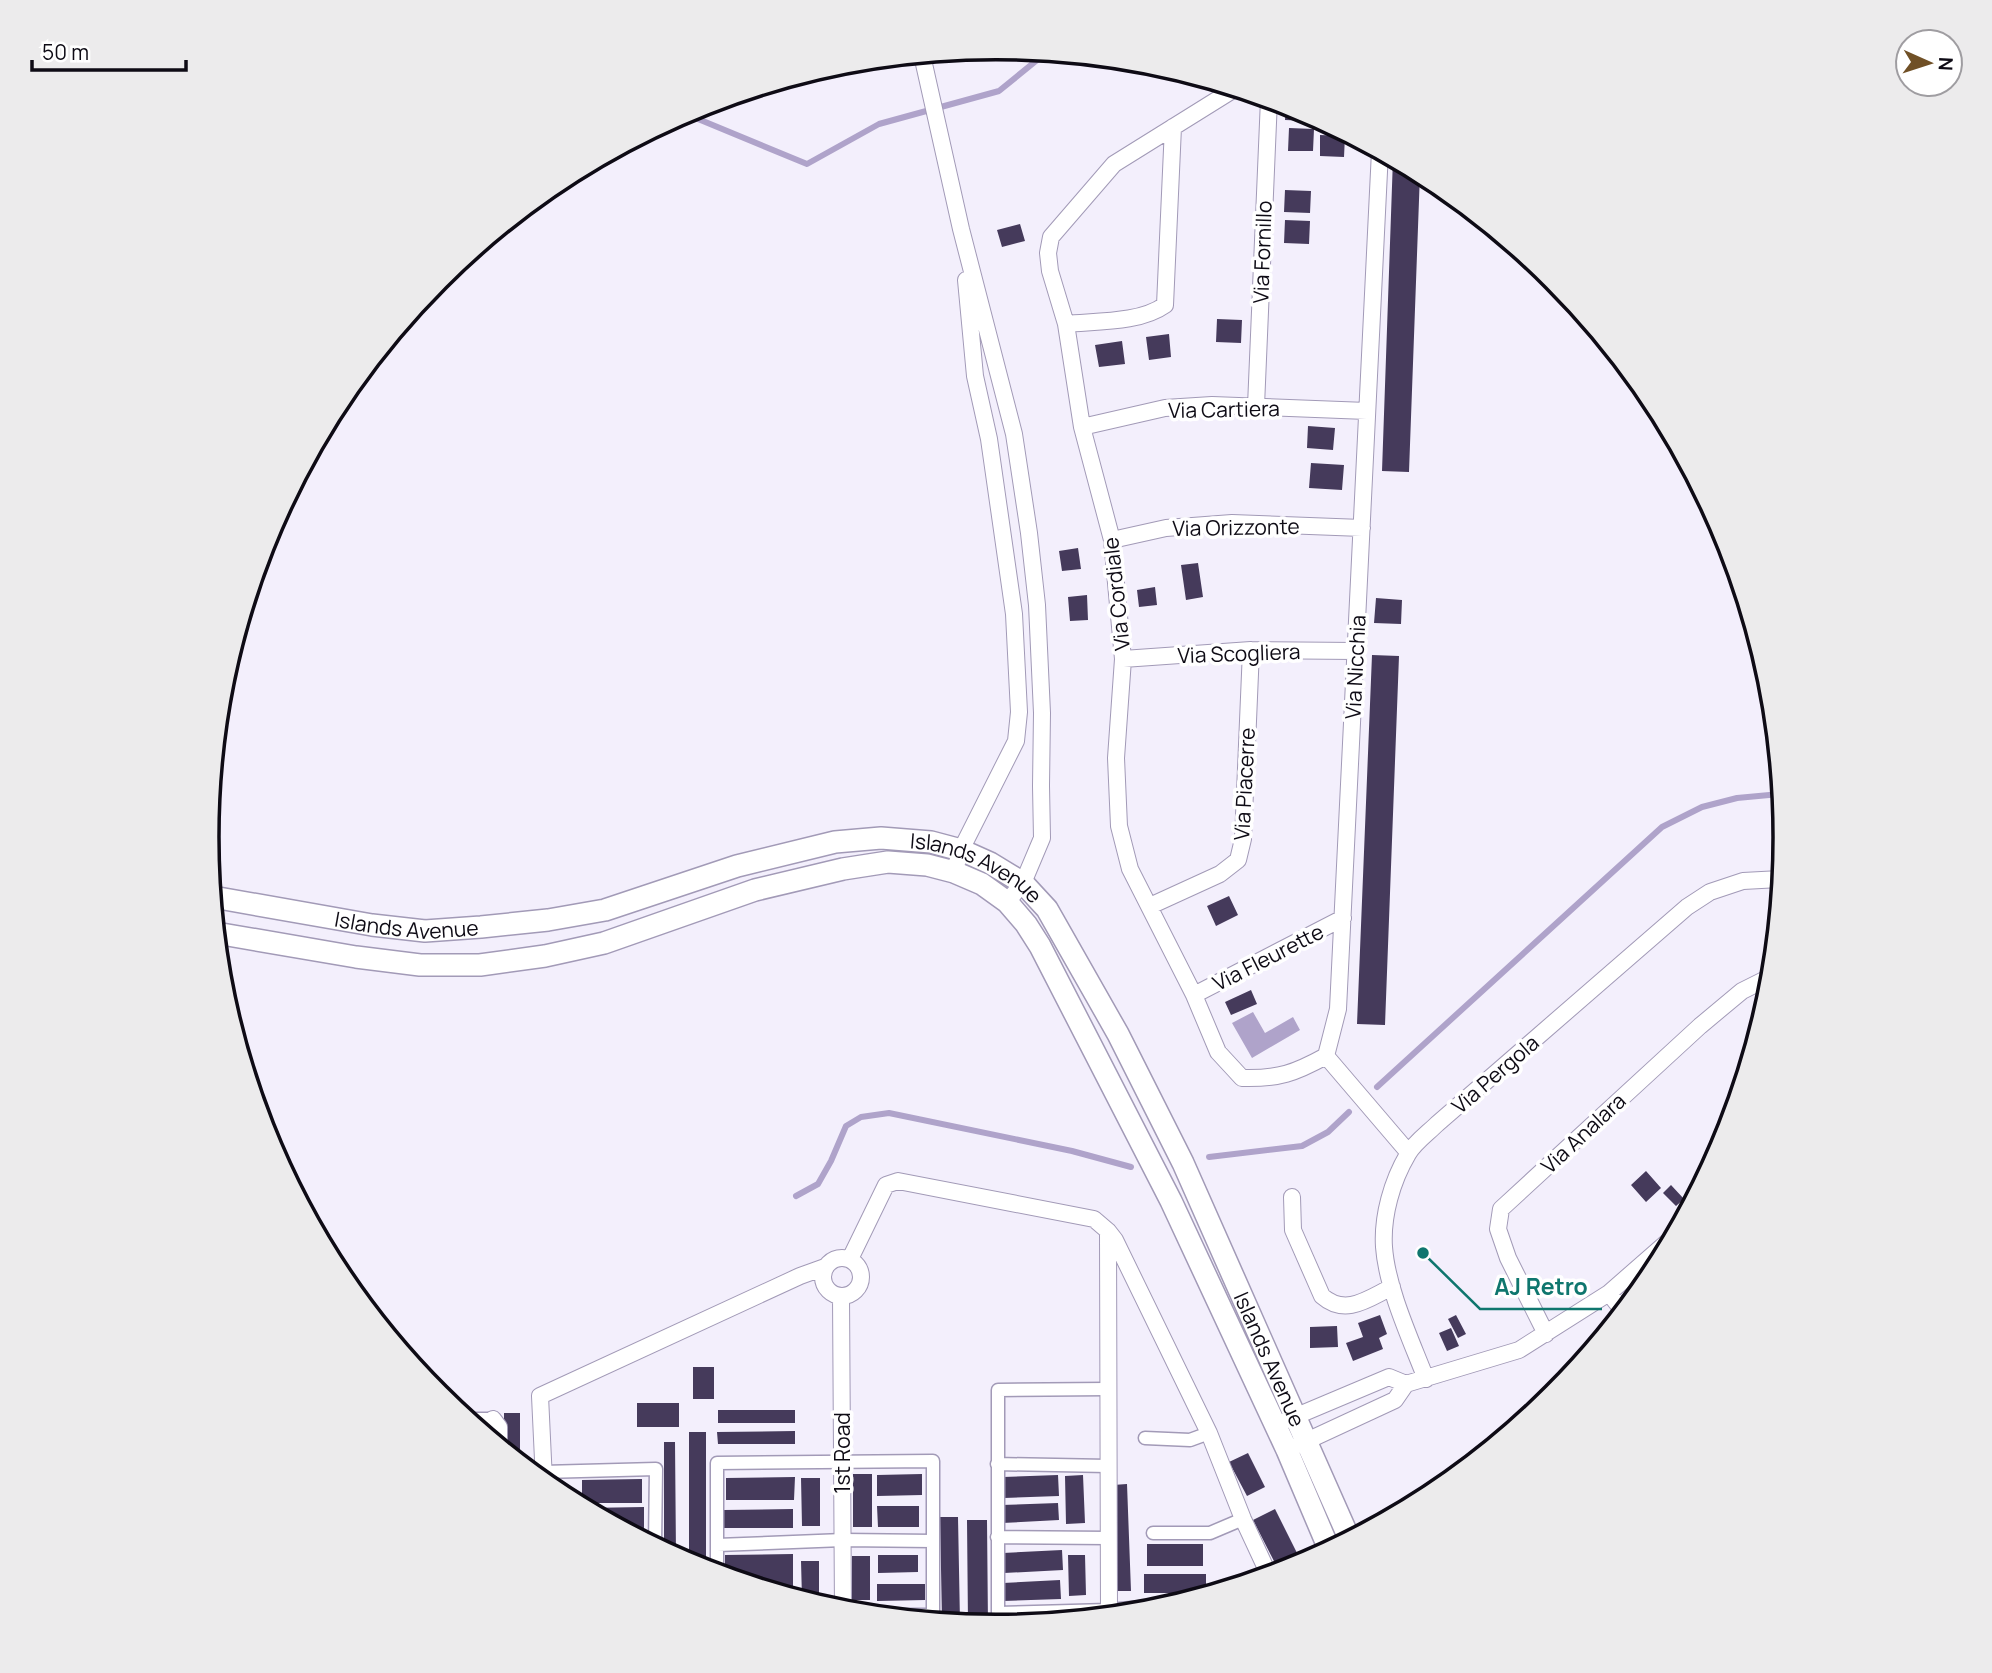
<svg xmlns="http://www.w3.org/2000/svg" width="1992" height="1673" font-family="Manrope,sans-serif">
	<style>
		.water { fill: #afa3ca }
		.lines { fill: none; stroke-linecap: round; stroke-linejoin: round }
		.stream { stroke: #afa3ca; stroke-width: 6 }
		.building { fill: #453a5b }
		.pedestrian-casing { stroke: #a29ab7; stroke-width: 15 }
		.minor-casing { stroke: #a29ab7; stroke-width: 18 }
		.tertiary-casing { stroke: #a29ab7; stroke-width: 24 }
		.pedestrian { stroke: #fff; stroke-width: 12 }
		.minor { stroke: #fff; stroke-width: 16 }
		.tertiary { stroke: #fff; stroke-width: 21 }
		.labels { text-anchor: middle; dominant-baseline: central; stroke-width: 7; stroke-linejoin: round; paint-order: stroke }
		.street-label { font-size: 21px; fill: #0e0b15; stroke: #fff }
		.rim { fill: none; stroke: #0e0b15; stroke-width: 3.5 }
		.leader { fill: none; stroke: #0f766e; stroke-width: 2.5 }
		.callout-dot { fill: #0f766e; stroke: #fff; stroke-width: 2.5 }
		.callout-label { font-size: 23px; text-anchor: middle; font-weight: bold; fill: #0f766e; stroke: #fff; stroke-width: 7; stroke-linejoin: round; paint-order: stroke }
	</style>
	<rect width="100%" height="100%" fill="#f3effc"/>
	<!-- water -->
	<path class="water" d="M1253,1012L1265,1033L1293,1017L1300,1030L1252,1058L1232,1023Z"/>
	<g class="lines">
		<!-- stream -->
		<path class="stream" d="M552,185L686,114L807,164L879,124L999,91L1047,52
			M1377,1087L1662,827L1702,807L1737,798L1781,794
			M1209,1157L1302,1146L1328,1132L1349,1112
			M796,1196L818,1184L831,1161L846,1126L861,1117L889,1113L1072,1151L1131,1167"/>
	</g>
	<!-- building -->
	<path class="building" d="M1286,104L1311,114V121L1285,120Z
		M1289,128L1314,129L1313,151H1288Z
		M1320,135L1345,136L1344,157L1320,156Z
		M1393,158L1420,173L1409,472L1382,471Z
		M1285,190L1311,191L1310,213L1284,212Z
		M1285,220L1310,221L1309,244L1284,243Z
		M1020,224L1025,241L1002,247L997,230Z
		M1217,319L1242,320L1241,343L1216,342Z
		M1169,334L1171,357L1149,360L1146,337Z
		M1122,341L1125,364L1099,367L1095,345Z
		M1308,426L1335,428L1333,450L1307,448Z
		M1311,463L1344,465L1342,490L1309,488Z
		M1078,548L1081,569L1062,571L1059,551Z
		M1198,563L1203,597L1186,600L1181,565Z
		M1155,587L1157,605L1139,607L1137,590Z
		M1087,595L1088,620L1070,621L1068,597Z
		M1376,598L1402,600L1401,624L1374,623Z
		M1372,655L1399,656L1385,1025L1357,1024Z
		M1229,896L1238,915L1216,926L1207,906Z
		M1251,990L1257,1004L1231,1015L1225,1002Z
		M1646,1171L1661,1188L1646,1202L1631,1185Z
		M1671,1185L1684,1199L1676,1206L1663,1193Z
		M1380,1315L1387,1334L1379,1338L1383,1349L1353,1361L1346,1343L1363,1337L1358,1323Z
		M1456,1315L1466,1334L1458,1338L1448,1319Z
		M1337,1326L1338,1347L1310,1348V1327Z
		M1451,1328L1459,1346L1447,1351L1439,1333Z
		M693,1367H714V1399H693Z
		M637,1403H679V1427H637Z
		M718,1410H795V1423H718Z
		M504,1413H520V1462L504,1449Z
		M795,1431V1444H718L717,1432Z
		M689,1432H706V1569L689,1563Z
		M664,1442H675L676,1556L664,1550Z
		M1248,1453L1265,1487L1247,1496L1229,1462Z
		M853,1474H872V1527H853Z
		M922,1474V1495L877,1496V1475Z
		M1058,1475L1059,1496L1004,1498L1003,1477Z
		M1083,1475L1085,1523L1066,1524L1065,1476Z
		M795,1477L794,1500H726V1478Z
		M801,1478H820V1526H802Z
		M642,1479V1503H582V1480Z
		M1127,1484L1131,1591H1117L1113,1485Z
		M570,1486V1499L550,1487Z
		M1058,1503L1059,1520L1002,1523L1001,1505Z
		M877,1506H919V1527H878Z
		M644,1507V1529H625L586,1508Z
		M793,1509V1528H724V1510Z
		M1275,1509L1302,1563L1279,1571L1253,1520Z
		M940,1517H958L960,1622L942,1620Z
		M967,1520H987L988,1625L968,1623Z
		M1147,1544H1203V1566H1147Z
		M1062,1550L1063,1570L1004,1573L1003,1553Z
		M793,1554V1596L725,1575V1555Z
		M878,1555H918V1572L878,1573Z
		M1068,1555H1085L1086,1595L1069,1596Z
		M852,1556H870V1600H852Z
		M801,1561H819V1600L802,1598Z
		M1144,1574H1206V1593H1144Z
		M1060,1580L1061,1599L1003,1601V1583Z
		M877,1584H925V1600L877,1601Z"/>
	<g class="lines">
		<defs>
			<path id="pedestrian" d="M467,1419H493
				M1145,1438L1190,1440L1209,1433
				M997,1464L1108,1466
				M543,1472L656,1469L655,1545
				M1153,1533H1210L1243,1519
				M997,1537L1109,1538
				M717,1545L843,1540L933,1541
				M717,1573V1463L933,1461V1620
				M998,1613L1108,1610L1167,1605
				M891,1615H933
				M998,1626V1390L1108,1389"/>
			<path id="minor" d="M922,55L961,229L1014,434L1029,533L1037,605L1042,713L1041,786L1042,838L1023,883L1007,902
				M1236,88L1114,164L1051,237L1048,253L1050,271L1066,324L1082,427L1112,540L1123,659L1116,758L1119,826L1130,869L1194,995L1218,1052L1242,1078C1279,1079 1295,1073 1326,1056
				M1066,324C1097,321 1140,323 1165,305L1173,127
				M1256,406L1269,99
				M1082,427L1165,408L1212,405L1367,411
				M1112,540L1166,528L1232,523L1362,528
				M1123,659L1251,650L1356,651
				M954,872L961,850L1016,741L1019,712L1014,614L989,439L975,376L966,280
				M1150,906L1220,874L1238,860L1243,839L1251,650
				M1194,995L1343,918
				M1326,1056L1338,1009L1380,151
				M1326,1056L1408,1152
				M1292,1197L1293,1230L1322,1296C1346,1317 1369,1298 1392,1287
				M1108,1231L1109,1615
				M823 1277a19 19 0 1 1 38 0a19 19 0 1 1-38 0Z
				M850,1259L886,1185L898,1181L1094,1219L1108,1231L1115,1240L1209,1433L1243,1519L1269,1575
				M1609,1293L1623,1311
				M841,1296L843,1611
				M1546,1334L1508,1258L1498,1229L1501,1209L1700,1026L1742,991L1772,976
				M1426,1379C1411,1340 1387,1289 1384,1247C1382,1216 1392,1181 1408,1154C1414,1143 1428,1133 1437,1124L1687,907L1710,892L1743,881L1781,879
				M493,1419L499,1427V1445
				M1287,1420L1389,1377L1406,1384L1519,1350L1609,1293L1673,1237
				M1298,1445L1395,1400L1406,1384
				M544,1481L540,1396L800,1276L825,1267"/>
			<g id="tertiary">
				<path id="s1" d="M213,897L372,925L425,931L481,927L548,920L605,910L737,866L835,842L881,838L931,842L961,850L990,863L1023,883L1047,909L1118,1034L1183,1163L1349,1538"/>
				<path d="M216,933L356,957L420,965H480L545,956L604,943L755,890L843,869L888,862L927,865L954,872L982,884L1007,902L1026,924L1040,946L1171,1201L1287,1450L1329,1549"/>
			</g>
		</defs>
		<!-- pedestrian casing -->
		<use href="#pedestrian" class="pedestrian-casing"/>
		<!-- minor casing -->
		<use href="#minor" class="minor-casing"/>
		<!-- tertiary casing -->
		<use href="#tertiary" class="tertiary-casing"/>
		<!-- pedestrian -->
		<use href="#pedestrian" class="pedestrian"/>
		<!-- minor -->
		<use href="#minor" class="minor"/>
		<!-- tertiary -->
		<use href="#tertiary" class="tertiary"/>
	</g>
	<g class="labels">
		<!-- street labels -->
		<g class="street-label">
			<text transform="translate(1262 252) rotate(-88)">Via Fornillo</text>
			<text transform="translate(1224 409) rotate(-1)">Via Cartiera</text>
			<text transform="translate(1236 527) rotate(-1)">Via Orizzonte</text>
			<text transform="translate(1116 594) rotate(-96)">Via Cordiale</text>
			<text transform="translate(1239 653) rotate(-2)">Via Scogliera</text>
			<text transform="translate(1355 667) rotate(-87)">Via Nicchia</text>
			<text transform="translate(1244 784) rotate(-87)">Via Piacerre</text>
			<text stroke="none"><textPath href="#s1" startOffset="784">Islands Avenue</textPath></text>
			<text stroke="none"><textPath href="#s1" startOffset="196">Islands Avenue</textPath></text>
			<text transform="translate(1268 957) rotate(-27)">Via Fleurette</text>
			<text transform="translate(1495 1074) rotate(-41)">Via Pergola</text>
			<text transform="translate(1583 1133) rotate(-43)">Via Analara</text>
			<text stroke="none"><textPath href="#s1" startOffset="1372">Islands Avenue</textPath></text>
			<text transform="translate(842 1453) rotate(-90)">1st Road</text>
		</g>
	</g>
	<!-- crop -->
	<path d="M0 0H1992V1673H0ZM219 837a777 777 0 1 1 1554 0a777 777 0 1 1-1554 0Z" fill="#ecebec" fill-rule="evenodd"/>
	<path class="rim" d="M219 837a777 777 0 1 1 1554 0a777 777 0 1 1-1554 0Z"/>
	<!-- callouts -->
	<path class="leader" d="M1423 1253L1480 1309H1602"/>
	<circle class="callout-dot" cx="1423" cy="1253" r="7"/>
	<g class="callout-label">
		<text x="1541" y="1295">AJ Retro</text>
	</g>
	<!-- north arrow -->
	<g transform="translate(1929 63) rotate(93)"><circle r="33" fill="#ffffff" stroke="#9f9da1" stroke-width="2"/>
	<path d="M0-5L12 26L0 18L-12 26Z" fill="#705026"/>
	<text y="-10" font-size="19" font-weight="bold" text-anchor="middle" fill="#0e0b15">N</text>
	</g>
	<!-- scale -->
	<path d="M32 60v10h154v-10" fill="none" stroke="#0e0b15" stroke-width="3.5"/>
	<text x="42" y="60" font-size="21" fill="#0e0b15" stroke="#ffffff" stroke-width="5" paint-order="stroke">50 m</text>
</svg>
